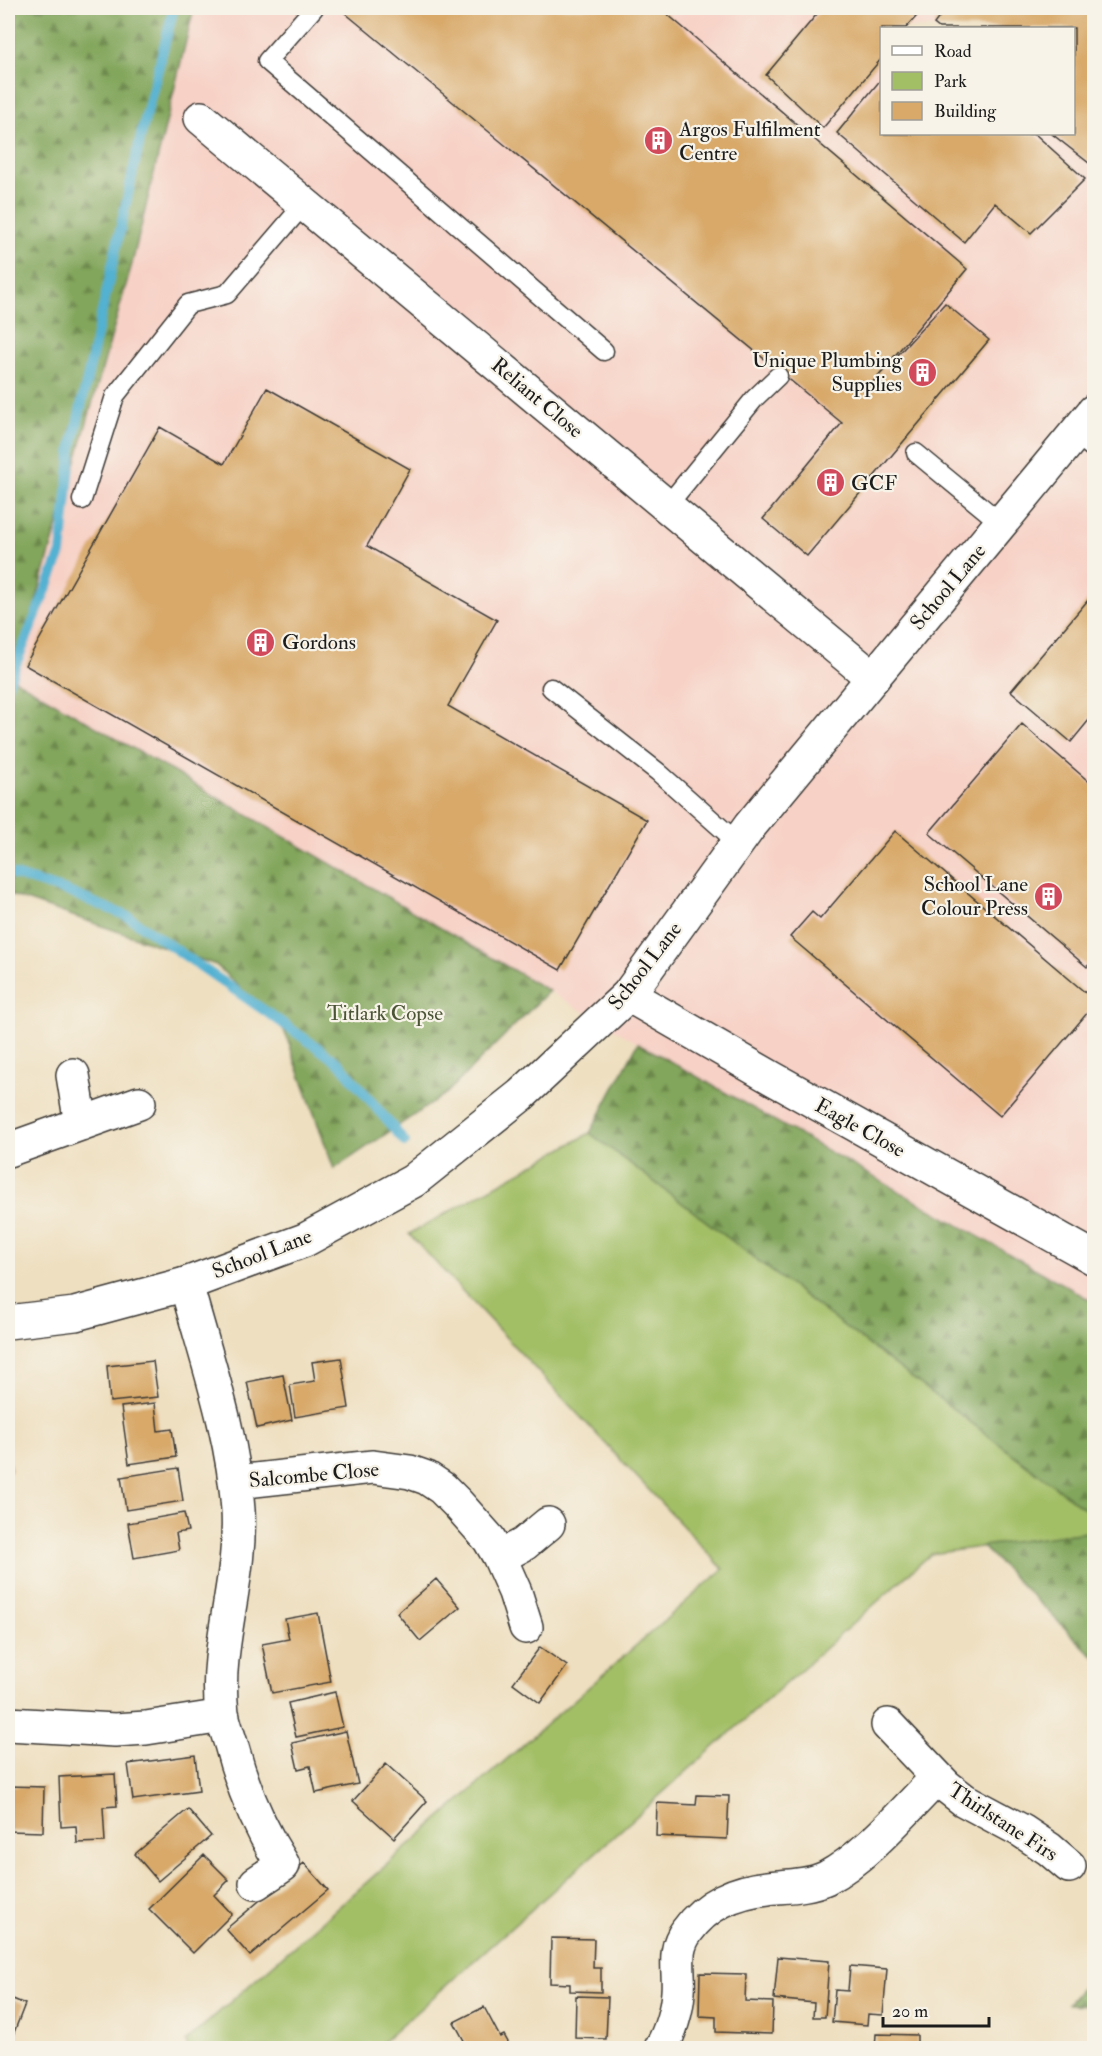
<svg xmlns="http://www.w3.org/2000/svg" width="1102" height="2056" font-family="'IM FELL Double Pica',serif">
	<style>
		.built { fill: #f7d1c6; fill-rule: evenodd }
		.green { fill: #a3bf66; stroke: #606e41; stroke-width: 1.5 }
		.forest { fill: url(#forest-firs); stroke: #4f613c; stroke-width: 1.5 }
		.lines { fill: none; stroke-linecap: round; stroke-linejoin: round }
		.stream { stroke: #53b1d1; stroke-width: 10 }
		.building { fill: #d8a969 }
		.service-casing { stroke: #3c3935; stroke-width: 21 }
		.minor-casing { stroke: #3c3935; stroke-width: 36 }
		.tertiary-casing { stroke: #3c3935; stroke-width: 36 }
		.service { stroke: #fff; stroke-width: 18 }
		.minor { stroke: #fff; stroke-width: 33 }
		.tertiary { stroke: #fff; stroke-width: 33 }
		.labels { text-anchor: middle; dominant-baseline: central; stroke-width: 4.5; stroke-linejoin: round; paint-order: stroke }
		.poi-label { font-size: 21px; fill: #1c1c1c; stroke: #f7f3e8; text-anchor: start }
		.street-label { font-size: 21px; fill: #1c1c1c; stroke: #f7f3e8 }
		.park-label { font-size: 21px; fill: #4b5536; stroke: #f7f3e8 }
	</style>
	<defs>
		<pattern id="forest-firs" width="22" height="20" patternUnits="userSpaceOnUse" patternTransform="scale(1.5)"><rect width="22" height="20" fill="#82a65b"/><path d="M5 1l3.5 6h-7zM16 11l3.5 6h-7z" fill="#6a864a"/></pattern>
	</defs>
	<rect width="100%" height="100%" fill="#f7f3e8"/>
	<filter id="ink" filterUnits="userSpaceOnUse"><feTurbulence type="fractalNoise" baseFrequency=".0167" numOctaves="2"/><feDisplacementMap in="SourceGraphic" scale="12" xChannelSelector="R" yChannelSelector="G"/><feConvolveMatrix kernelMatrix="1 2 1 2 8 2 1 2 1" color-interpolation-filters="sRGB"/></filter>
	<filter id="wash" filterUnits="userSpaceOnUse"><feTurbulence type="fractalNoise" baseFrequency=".008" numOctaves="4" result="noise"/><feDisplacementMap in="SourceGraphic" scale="24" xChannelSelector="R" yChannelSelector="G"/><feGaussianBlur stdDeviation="1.35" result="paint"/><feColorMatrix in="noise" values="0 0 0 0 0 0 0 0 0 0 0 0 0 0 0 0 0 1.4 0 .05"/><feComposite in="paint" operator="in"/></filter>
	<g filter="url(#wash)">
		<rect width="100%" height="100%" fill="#eedfc0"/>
		<!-- built -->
		<path class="built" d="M194,8H1094V1302L691,1074L13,679L132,264ZM882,28H1074V134H882Z"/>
		<!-- green -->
		<path class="green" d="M590,1133L1094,1516V1531L931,1554L376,2048H188L186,2041L723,1569L409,1234Z"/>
		<!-- forest -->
		<path class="forest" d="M8,8H194L132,264L14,679L549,991L447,1093L334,1169L284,1030L216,965L8,894Z
			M638,1043L1094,1302V1516L590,1133Z
			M1094,1531V1657L982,1546Z
			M1094,1972V2005L1068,2004Z"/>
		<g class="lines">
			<!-- stream -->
			<path class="stream" d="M8,684L61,553L72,447L143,127L174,8
				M8,873L66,891L129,917L317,1047L341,1065L405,1142"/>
		</g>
		<g id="blocks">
			<!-- building -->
			<path class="building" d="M349,8H660L967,269L867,389L945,303L989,340L807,556L763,519L842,423L345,13Z
				M822,8H924L906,28H882V58L823,128L766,75Z
				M946,8H1094V167L1052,134H1074V28H939L934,24Z
				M882,78V134H1035L1085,179L1031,233L995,203L964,242L837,133Z
				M267,388L410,469L367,546L497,620L448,706L647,820L560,970L25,665L160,427L224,464Z
				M1094,593V714L1071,742L1011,691Z
				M1022,724L1094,786V959L1087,967L929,833Z
				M895,831L1094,1000V1005L1000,1116L790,937L812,912L820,919Z
				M341,1358L349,1408L295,1417L290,1385L315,1381L312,1362Z
				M153,1361L158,1397L110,1402L107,1366Z
				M283,1375L292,1420L257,1428L247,1382Z
				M155,1403L158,1431L172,1429L176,1457L129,1464L121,1407Z
				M8,1451L12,1471L8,1472Z
				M178,1468L183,1501L126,1510L121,1477Z
				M184,1513L188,1531L176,1533L179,1550L134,1558L128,1523Z
				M436,1579L460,1607L420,1641L397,1613Z
				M318,1613L331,1682L272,1693L262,1644L289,1639L285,1619Z
				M540,1647L567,1666L540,1703L513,1683Z
				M335,1692L343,1727L296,1737L288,1703Z
				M346,1731L358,1784L316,1793L310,1766L298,1769L292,1743Z
				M195,1755L199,1791L133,1800L128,1764Z
				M386,1764L427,1801L394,1838L353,1801Z
				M115,1774L117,1806L103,1807L105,1842L77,1843L76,1826L61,1827L59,1777Z
				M8,1786L44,1787L43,1832L8,1831Z
				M697,1795L729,1796L727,1839L656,1836L657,1803L696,1805Z
				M188,1809L211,1836L158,1881L135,1854Z
				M204,1855L229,1880L214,1895L232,1914L193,1953L149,1909Z
				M304,1863L328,1890L250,1956L226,1929Z
				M551,1938L594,1939L593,1968H601V1992L570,1991V1984L550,1983Z
				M778,1957L829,1961L825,2017H813L814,2003L774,1999Z
				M850,1966L887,1969L883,2015L868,2014L867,2025L832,2022L835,1990L848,1991Z
				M700,1973L746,1974L745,2001L773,2002L772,2034L716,2032V2017L699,2016Z
				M576,1996L608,1997L606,2039L575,2038Z
				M8,1997L25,2004L8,2048Z
				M484,2007L500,2037L504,2035L509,2044L501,2048H468L454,2022Z
				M876,2034L917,2035V2048H875Z"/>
		</g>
	</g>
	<g filter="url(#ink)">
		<use href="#blocks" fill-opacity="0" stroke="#3c3935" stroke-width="1.5"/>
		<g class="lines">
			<defs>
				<path id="service" d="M314,8L267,61L604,351
					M1075,434L1094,449
					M916,453L1001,523
					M82,500L115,396L188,304L227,294L304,204
					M667,506L755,398L778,376
					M551,688L658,772L738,843"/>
				<path id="minor" d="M201,118L873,678
					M628,995L772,1078L1094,1258
					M73,1075L81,1124
					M8,1150L139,1103
					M186,1284C206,1358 233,1433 238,1510C241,1560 227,1609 222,1659C220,1677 220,1696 222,1713C224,1724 228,1734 231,1744C242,1786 259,1828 283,1865L256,1883
					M236,1482L373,1467L410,1472L427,1478L442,1488L457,1503L489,1539L499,1556L515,1592L526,1627
					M500,1557L524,1544L548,1524
					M8,1724L115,1730L146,1728L223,1716
					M888,1725L946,1786L964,1800L1022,1831L1049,1849L1069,1866
					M661,2048C670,2033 677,2010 678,1992C680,1970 672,1951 687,1931C706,1904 736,1891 768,1888C787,1886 808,1886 826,1878C866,1857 905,1810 937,1778"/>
				<path id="tertiary" d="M8,1322L75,1314L186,1284L305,1240L413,1181L521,1095L628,995L750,826L1094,411"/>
			</defs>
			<!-- service casing -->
			<use href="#service" class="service-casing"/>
			<!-- minor casing -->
			<use href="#minor" class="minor-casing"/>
			<!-- tertiary casing -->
			<use href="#tertiary" class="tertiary-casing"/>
			<!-- service -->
			<use href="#service" class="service"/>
			<!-- minor -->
			<use href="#minor" class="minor"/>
			<!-- tertiary -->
			<use href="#tertiary" class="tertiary"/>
		</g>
	</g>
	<!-- icons -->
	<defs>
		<symbol id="building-disc" viewBox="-11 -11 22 22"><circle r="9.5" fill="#d1495b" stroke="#f7f3e8"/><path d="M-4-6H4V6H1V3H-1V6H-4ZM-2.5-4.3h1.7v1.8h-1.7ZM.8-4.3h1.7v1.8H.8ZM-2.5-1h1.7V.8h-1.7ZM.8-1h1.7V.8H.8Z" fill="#fff"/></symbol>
	</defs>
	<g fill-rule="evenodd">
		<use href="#building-disc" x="642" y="124" width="33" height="33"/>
		<use href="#building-disc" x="906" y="356" width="33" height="33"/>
		<use href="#building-disc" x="814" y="466" width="33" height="33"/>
		<use href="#building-disc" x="244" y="626" width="33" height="33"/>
		<use href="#building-disc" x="1032" y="880" width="33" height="33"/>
	</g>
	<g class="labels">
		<!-- poi labels -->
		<g class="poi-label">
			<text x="679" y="129">Argos Fulfilment<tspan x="679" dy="24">Centre</tspan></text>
			<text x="902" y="360" text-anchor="end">Unique Plumbing<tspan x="902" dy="24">Supplies</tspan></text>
			<text x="851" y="483">GCF</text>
			<text x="282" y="642">Gordons</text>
			<text x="1028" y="884" text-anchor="end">School Lane<tspan x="1028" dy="24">Colour Press</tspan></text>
		</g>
		<!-- street labels -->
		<g class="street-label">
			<text transform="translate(537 398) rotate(40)">Reliant Close</text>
			<text transform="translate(948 587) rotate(-50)">School Lane</text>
			<text transform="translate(645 966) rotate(-52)">School Lane</text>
			<text transform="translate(860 1128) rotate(29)">Eagle Close</text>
			<text transform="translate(262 1254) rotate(-21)">School Lane</text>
			<text transform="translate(314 1475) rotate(-5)">Salcombe Close</text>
			<text transform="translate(1003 1822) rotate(33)">Thirlstane Firs</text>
		</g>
		<!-- park labels -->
		<g class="park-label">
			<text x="385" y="1013">Titlark Copse</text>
		</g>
	</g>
	<!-- margin -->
	<rect width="1102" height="2056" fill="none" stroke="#f7f3e8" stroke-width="30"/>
	<!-- legend -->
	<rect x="880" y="27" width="195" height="108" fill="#f7f3e8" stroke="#9f9d96" stroke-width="1.5"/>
	<rect x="892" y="46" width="30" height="9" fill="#ffffff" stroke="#9f9d96" stroke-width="1.5"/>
	<text x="934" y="57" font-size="18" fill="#1c1c1c">Road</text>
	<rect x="892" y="72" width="30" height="18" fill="#a3bf66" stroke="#9f9d96" stroke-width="1.5"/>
	<text x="934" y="87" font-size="18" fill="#1c1c1c">Park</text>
	<rect x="892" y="102" width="30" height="18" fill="#d8a969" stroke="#9f9d96" stroke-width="1.5"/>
	<text x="934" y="117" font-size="18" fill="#1c1c1c">Building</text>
	<!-- scale -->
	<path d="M883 2017v9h106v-9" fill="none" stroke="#1c1c1c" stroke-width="3"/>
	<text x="892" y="2017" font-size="18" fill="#1c1c1c" stroke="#f7f3e8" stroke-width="4.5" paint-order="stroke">20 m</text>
</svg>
